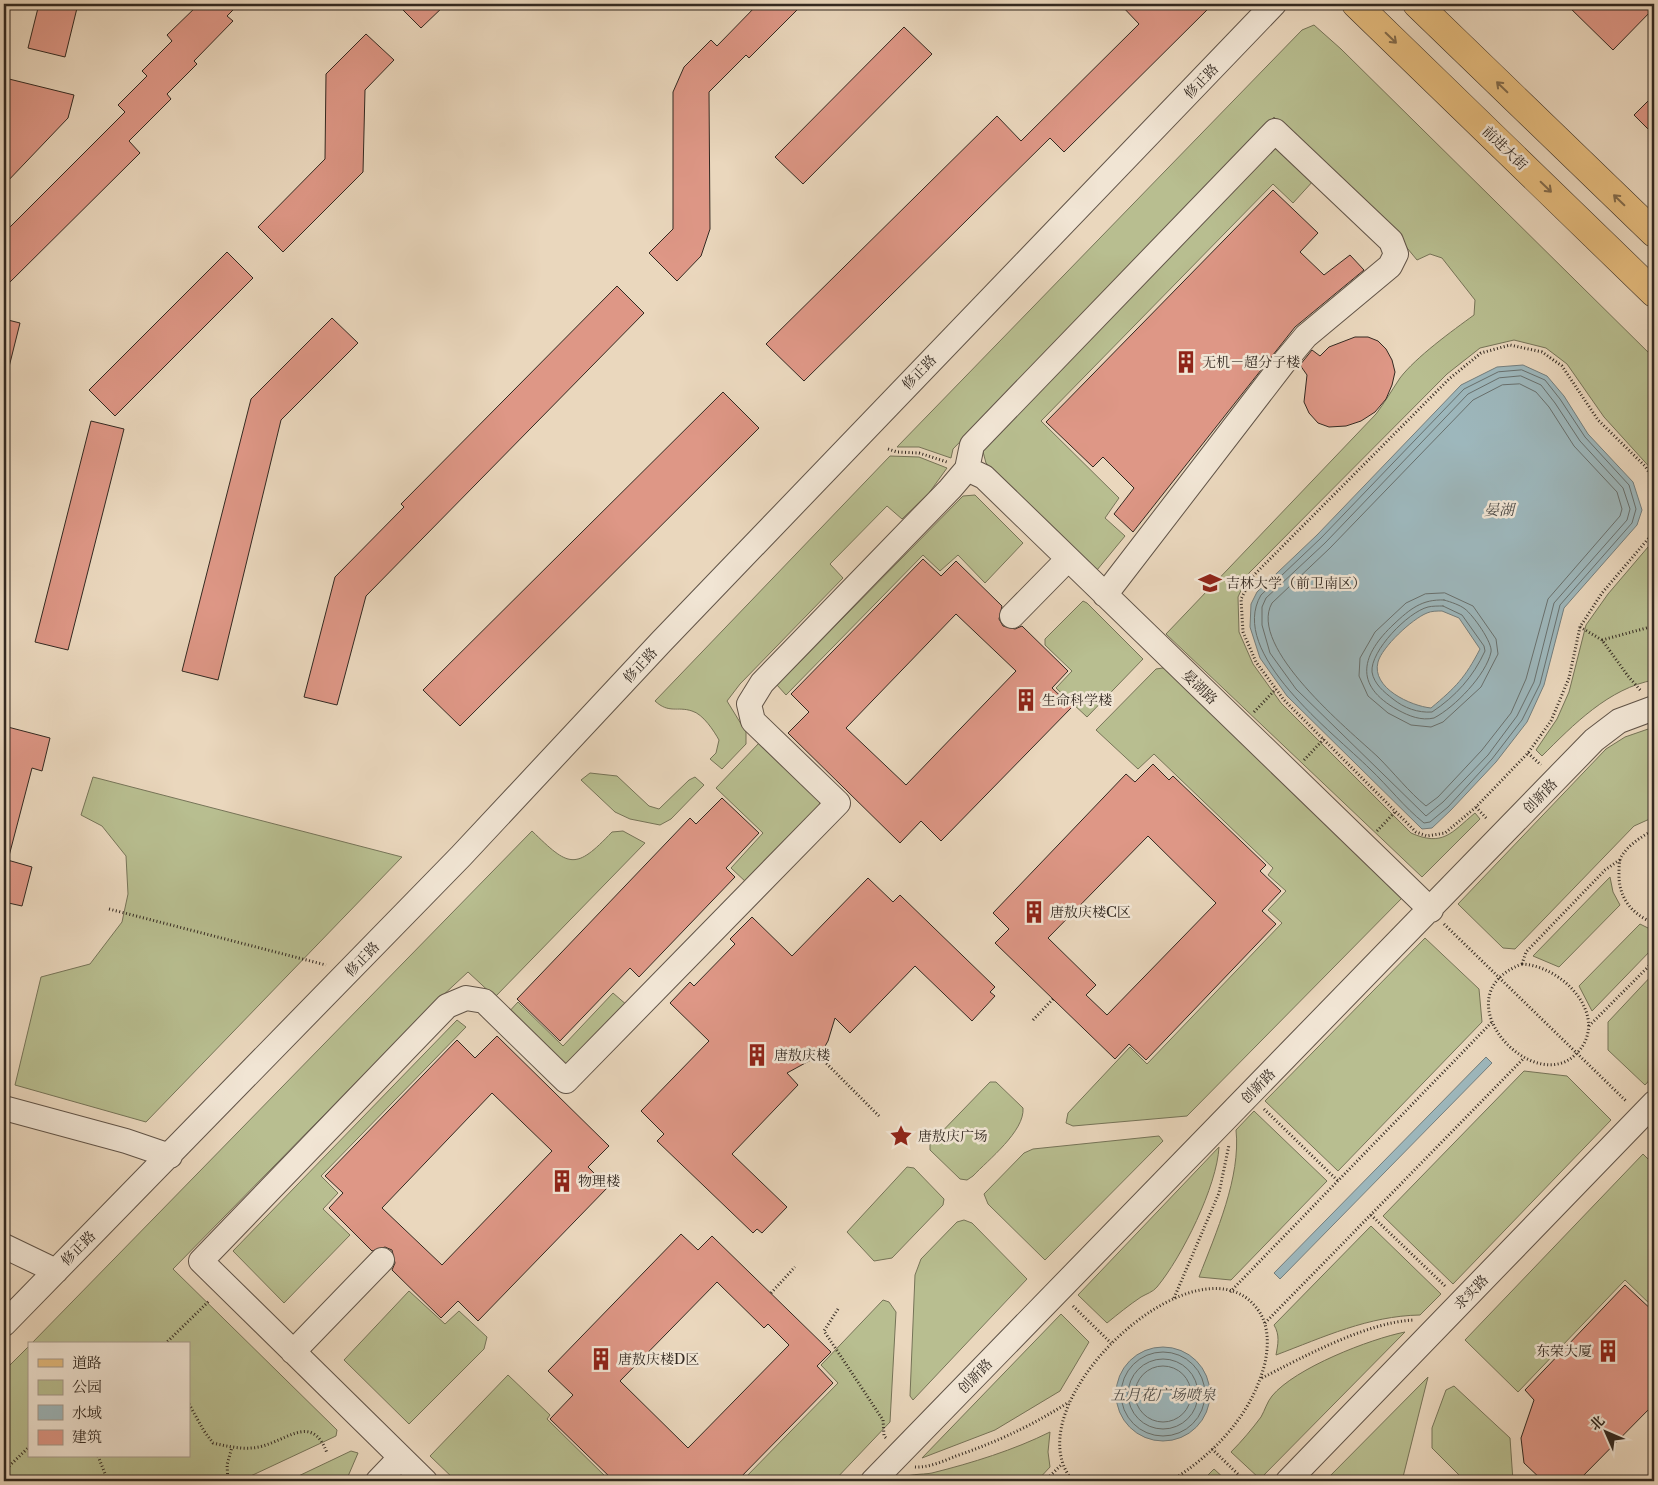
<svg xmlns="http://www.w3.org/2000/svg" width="1658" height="1485" font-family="'Libre Caslon Text','Noto Serif SC',serif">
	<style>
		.green { fill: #b8be90; stroke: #767458 }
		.water { fill: #9db7bc; stroke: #737e7e; fill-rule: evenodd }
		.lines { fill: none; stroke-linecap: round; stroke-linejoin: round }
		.shore { stroke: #68706e; stroke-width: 1 }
		.building { fill: #de9786; stroke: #332921; fill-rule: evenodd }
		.minor-casing { stroke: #615448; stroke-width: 26 }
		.major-casing { stroke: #332921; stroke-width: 29 }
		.path { stroke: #332921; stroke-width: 3; stroke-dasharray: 1 2.5; stroke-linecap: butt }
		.minor { stroke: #f1e5d4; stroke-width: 24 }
		.major { stroke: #e5bc7e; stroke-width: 28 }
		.oneway { stroke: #836b4b }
		.labels { text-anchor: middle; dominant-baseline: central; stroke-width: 5; stroke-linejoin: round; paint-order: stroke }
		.street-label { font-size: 14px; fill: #332921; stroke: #f1e5d4 }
		.poi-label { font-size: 14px; fill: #332921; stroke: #f1e5d4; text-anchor: start }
		.water-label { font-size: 15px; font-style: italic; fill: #4e4c48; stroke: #f1e5d4 }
	</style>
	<rect width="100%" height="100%" fill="#ead7bd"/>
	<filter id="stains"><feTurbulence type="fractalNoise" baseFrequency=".004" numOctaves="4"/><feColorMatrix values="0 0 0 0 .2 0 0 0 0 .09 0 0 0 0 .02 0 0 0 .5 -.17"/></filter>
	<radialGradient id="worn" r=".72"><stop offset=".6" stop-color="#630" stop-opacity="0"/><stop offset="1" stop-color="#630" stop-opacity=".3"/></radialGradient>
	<!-- green -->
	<path class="green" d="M1314,25L1341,49L1654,358V472L1604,417L1567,364L1546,348L1514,340L1480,348L1447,374L1249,573L1238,597L1239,632L1253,664L1281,703L1411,833C1443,847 1451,833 1475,813L1480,819L1422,877L1166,634L1376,414C1385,402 1392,390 1400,378C1416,357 1452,331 1474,315L1475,300L1442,258L1430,254L1417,260L1403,243L1274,117L953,449L951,458L919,447H897L1302,30Z
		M1273,146L1281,147L1314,180L1293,203L1273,184L1041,421L1119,498L1105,518L1125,536L1097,570L986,463L982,448Z
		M890,456L919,457L947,468L929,493L902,519L887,506L830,564L843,578L740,684L727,701L746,732V744L722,769L710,759L716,753L719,740C714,731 703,714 692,711C677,706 669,714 655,701Z
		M975,495L1023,543L985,583L958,555L940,571L923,555L786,695L777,685L963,496Z
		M1654,540V680C1609,688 1573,725 1542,756L1536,750L1557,719L1569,692L1586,625L1608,594Z
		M1083,601L1087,603L1143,659L1087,717L1056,688L1072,671L1045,645V639Z
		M1169,667L1404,896L1187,1116L1073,1126L1066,1123L1068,1113L1130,1047L1147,1064L1282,923L1268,910L1286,891L1268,875L1273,868L1154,754L1138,769L1096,730L1156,669Z
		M1654,727V817L1634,826L1515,949L1503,948L1458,904L1606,749L1625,737Z
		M760,742L820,802L818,809L747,883L731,868L763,833L716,788Z
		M590,773L617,776L649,806L659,809L689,780L695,777L704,785L671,819L660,825L630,819L615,812L581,780Z
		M93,777L402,857L146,1122L15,1085L41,977L90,964L122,922L128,894L126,856L102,826L81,815Z
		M532,831C569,867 575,871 612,832L623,831L645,843L495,997L468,972L426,1011L173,1269L337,1430L336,1436L240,1481H4V1371L29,1346V1456H189V1344H31Z
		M1610,877L1613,892L1620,905L1559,967L1533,956Z
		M1640,924L1654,931V947L1592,1011L1579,986Z
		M1425,938L1479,989L1482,1022L1338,1171L1265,1101Z
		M1654,973V1075L1645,1085L1608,1050V1022Z
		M613,993L628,1006L564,1067L506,1015L518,1002L563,1046Z
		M457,1020L466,1027L321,1176L338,1193L323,1209L350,1235L284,1303L233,1251Z
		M1524,1071L1567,1076L1611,1120L1453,1284L1383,1216Z
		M990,1082H996L1023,1108C1025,1131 988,1160 973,1176L967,1180L960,1179L930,1150V1144Z
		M1254,1111L1327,1181L1231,1280L1199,1277C1216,1233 1241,1177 1236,1130Z
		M1159,1136L1163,1141L1045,1260L988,1204L984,1194L1024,1153L1033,1149Z
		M1219,1147C1217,1186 1182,1257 1157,1287C1153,1292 1146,1294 1141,1297C1129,1305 1118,1314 1107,1323L1078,1295Z
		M1643,1154L1654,1165V1308L1625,1280L1518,1392L1465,1340Z
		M907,1167L914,1168L944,1199L943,1205L892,1258L874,1261L847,1232Z
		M964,1220L972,1223L1027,1279L913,1400L910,1396L915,1275L921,1259L957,1222Z
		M1371,1226L1441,1294L1420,1315C1368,1316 1324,1337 1276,1355C1278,1344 1280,1335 1274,1325Z
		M409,1291L445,1324L459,1311L487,1337L484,1349L409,1424L344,1360Z
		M883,1300L889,1302L896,1312L890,1422L834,1481H742L838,1383L821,1365Z
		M1061,1314L1089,1342L1060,1391L995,1430L922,1458Z
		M1405,1332L1260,1479L1231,1452C1242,1441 1252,1429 1261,1417C1265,1410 1267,1402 1272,1396C1295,1368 1370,1339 1405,1332Z
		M508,1375L550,1415L547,1419L610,1481H456L430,1456Z
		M1428,1377L1402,1481H1325Z
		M1454,1386L1510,1438L1513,1481H1465L1432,1448V1428L1446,1390Z
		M1050,1432L1048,1452L1050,1467L1037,1481H898C906,1473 922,1475 932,1473C972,1463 1014,1450 1050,1432Z
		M351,1451L358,1453L346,1481H288Z
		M1214,1469L1227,1481H1202Z"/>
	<!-- water -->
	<path class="water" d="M1523,365L1547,376L1564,396L1588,434L1633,482L1642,510L1637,525L1564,608L1544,685L1527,722L1496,762L1451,810L1432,828L1422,829L1287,696L1260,658L1250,627L1251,604L1257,592L1317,535L1461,385L1497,367ZM1442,611L1459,618L1480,649C1465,678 1456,687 1431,708C1411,706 1371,688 1378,662C1382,647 1412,619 1427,613C1431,611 1437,611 1442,611Z
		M1486,1057L1492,1063L1280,1279L1274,1273Z
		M1116 1394a47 47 0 1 1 94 0a47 47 0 1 1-94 0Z"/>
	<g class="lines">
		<!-- shore -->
		<path class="shore" d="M1522,370L1545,380L1560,399L1585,437L1629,485L1636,509L1632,523L1560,605L1540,684L1522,720L1492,759L1448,807L1430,822L1424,823C1404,807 1388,786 1370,769C1334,733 1227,653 1261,595L1321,538L1464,389L1498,372Z
			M1521,376L1541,385L1555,403L1580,441L1623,488L1630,509L1627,520L1554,603L1534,682L1517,716L1488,755L1443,802L1426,816L1296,689L1270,653L1262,625V607L1266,598L1325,543L1468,394L1499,378Z
			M1520,384L1536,392L1549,407L1574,446L1617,492L1622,509L1620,516L1548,599L1526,679L1511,713L1482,750L1438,797L1426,806C1409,792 1394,773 1378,757C1349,730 1247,647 1272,603L1330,548L1473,400L1502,385Z
			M1445,593L1473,606L1496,639L1498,654L1481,687L1443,722L1431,727L1411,725L1388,713L1368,696L1359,676L1360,658L1375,632L1406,603L1425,594Z
			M1444,600C1451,602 1460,605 1465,609C1473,615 1493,643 1491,652C1486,675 1455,707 1434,718C1421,721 1409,716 1398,710C1352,685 1362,654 1394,624C1410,609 1422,599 1444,600Z
			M1443,606L1462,615L1484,646L1485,651C1473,677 1456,696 1432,712C1418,713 1404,708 1393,699C1384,692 1374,684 1372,672C1370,651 1408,612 1428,607C1432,606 1438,606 1443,606Z
			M1121 1394a42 42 0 1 1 84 0a42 42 0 1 1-84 0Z
			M1128 1394a35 35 0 1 1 70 0a35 35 0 1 1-70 0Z
			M1135 1394a28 28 0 1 1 56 0a28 28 0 1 1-56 0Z"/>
	</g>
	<!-- building -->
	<path class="building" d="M39,4H78L65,57L28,48Z
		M199,4H239L227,16L233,21L194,61L197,64L167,94L171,99L129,141L140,153L4,288V233L125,112L118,105L147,76L142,71L172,41L167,35Z
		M397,4H446L421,28Z
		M758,4H803L749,58L746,55L709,92L710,229L701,256L677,281L649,253L673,229V92L684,67L711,40L717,46Z
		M1120,4H1213L1064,152L1050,138L804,381L766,344L997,116L1021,141L1139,24Z
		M1566,4H1654V8L1613,50Z
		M904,27L932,54L803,184L775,157Z
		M366,34L394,60L365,90L363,172L283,252L258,227L325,159L326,74Z
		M9,79L74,95L68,118L4,185V102Z
		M1654,95V135L1634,115Z
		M1273,190L1318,233L1300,252L1324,275L1350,255L1364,270L1295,327L1133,532L1114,514L1134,488L1103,457L1093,467L1046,422Z
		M227,252L253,278L115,416L89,390Z
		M617,286L644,313L366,596L337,705L304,697L335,577L404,507L401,504Z
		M332,318L358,343L281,420L218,680L182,671L251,399Z
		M4,319L20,323L9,367H4Z
		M1355,337H1368L1378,341L1386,349L1392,360L1395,372L1392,385L1386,399L1375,412L1361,421L1346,426L1329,427L1318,423L1309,413L1304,402L1307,375L1300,365L1312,350L1320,356L1329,347Z
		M723,392L759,428L460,726L423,690Z
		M91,421L124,429L68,650L35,642Z
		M923,559L941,576L956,561L1002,606L999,619L1003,626L1015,629L1022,626L1068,671L1052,688L1072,707L941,841L921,821L900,843L788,733L809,712L791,694ZM956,614L1016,671L906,785L846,728Z
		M4,726L50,738L42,771L32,768L9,856L4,855Z
		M1153,764L1169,780L1173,776L1266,865L1260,871L1281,891L1262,911L1276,924L1146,1060L1129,1044L1115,1059L995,943L1009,929L993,913L1126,774L1135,782ZM1148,836L1216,903L1107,1015L1086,995L1096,985L1048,938Z
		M722,798L759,833L726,868L735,877L639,977L630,968L560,1041L517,999L690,818L696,824Z
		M4,859L32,867L22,906L4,902Z
		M868,878L893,902L900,895L995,987L990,992L995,996L972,1021L915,966L850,1033L835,1018L828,1041L820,1055L787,1073L798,1085L732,1154L787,1207L762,1233L757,1229L753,1233L657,1141L664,1134L641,1111L709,1041L670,1003L690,982L694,986L735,944L730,939L752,917L792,956Z
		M497,1036L609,1146L588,1167L608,1187L478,1321L458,1301L441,1318L392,1270L395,1263L392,1250L385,1247L372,1251L329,1208L343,1193L325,1176L457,1040L475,1058ZM492,1093L552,1151L442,1265L382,1208Z
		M681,1234L698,1250L712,1236L831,1352L817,1366L833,1383L737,1481H614L550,1419L573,1395L548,1371ZM717,1282L764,1328L768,1324L789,1345L688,1448L620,1381Z
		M1625,1285L1654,1312V1404L1578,1481H1543L1524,1463L1521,1438L1534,1400L1525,1390Z"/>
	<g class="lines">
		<defs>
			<path id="minor" d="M967,469L984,477L1431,910
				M1012,616L1068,559
				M4,1108L126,1141L170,1156
				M4,1246L56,1271
				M4,1324L461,856L661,642L1274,4
				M293,1352L382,1260
				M378,1481L400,1458
				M425,1481L201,1261L447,1006L466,998L484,1001L566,1081L838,803L753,721L749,704L762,683L950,489L967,469L972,445L1275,131L1391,241L1396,254L1390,266L1306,336L1285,361L1105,595
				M873,1481L1594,740L1619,721L1654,708
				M1288,1481L1654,1103"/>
			<path id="major" d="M1356,4L1654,293
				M1417,4L1654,233"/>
		</defs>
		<!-- minor casing -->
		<use href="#minor" class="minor-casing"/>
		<!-- major casing -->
		<use href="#major" class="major-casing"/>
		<!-- path -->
		<path class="path" d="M888,449L897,452L919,453L947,462
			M1654,480L1645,466L1598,420L1562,366L1542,352L1510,345L1481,353L1449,379L1253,576L1241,599L1243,632L1256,662L1284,700L1416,832L1427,836L1445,833L1476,807L1528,753L1551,721L1569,678L1580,627L1602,593L1654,532
			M1580,627L1602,640L1628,676L1641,691
			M1602,640L1654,626
			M1254,712L1276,689
			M1528,753L1541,765
			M1304,760L1324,739
			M1476,807L1487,819
			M1654,830C1642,836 1628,845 1621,857C1619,861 1619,868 1619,873C1618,897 1632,915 1654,923
			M1377,831L1396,811
			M109,909L326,965
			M1444,924L1626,1101
			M1522,964C1563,966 1610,1016 1578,1052C1535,1101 1437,996 1522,964Z
			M1522,964L1526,952L1605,870L1621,859
			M1033,1020L1053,999
			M1589,1026L1654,961
			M819,1056L879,1116
			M1264,1109L1338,1181
			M1371,1215L1446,1287
			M1230,1292L1492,1022
			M771,1293L795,1267
			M1174,1298L1219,1193L1229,1145
			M1073,1306L1111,1343
			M838,1309L824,1331L883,1420L884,1436L886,1438
			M1265,1323L1524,1058
			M165,1344L210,1300
			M1262,1378C1303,1357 1367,1322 1414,1320
			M189,1404L204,1431L213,1443C226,1446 239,1449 252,1448C283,1446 311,1409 327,1453
			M1212,1449L1245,1481
			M98,1456L108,1481
			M915,1467C928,1468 944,1461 956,1456C997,1442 1033,1425 1069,1402
			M4,1471L29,1447
			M5,1471L14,1481
			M228,1481L227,1465L232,1447
			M1045,1481L1062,1464
			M1073,1481C1009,1407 1193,1233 1255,1306C1269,1322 1269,1343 1265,1363C1252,1415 1214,1454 1171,1481"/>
		<!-- minor -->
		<use href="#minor" class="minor"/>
		<!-- major -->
		<use href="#major" class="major"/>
	</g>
	<!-- one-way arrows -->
	<defs><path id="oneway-shaft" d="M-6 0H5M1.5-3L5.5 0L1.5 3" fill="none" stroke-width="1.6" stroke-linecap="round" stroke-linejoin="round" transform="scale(1.25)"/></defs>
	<g class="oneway">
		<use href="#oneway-shaft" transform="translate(1391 38) rotate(44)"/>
		<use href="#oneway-shaft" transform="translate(1502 87) rotate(-136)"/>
		<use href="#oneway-shaft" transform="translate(1546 187) rotate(44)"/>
		<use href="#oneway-shaft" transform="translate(1619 200) rotate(-136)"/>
	</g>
	<!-- icons -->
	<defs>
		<symbol id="building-bare" viewBox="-9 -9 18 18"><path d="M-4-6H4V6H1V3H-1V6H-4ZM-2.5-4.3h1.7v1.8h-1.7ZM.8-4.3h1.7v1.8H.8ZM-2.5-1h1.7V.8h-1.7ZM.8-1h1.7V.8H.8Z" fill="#8f2418" stroke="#f1e5d4" stroke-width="2.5" paint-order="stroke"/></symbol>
		<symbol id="university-bare" viewBox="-9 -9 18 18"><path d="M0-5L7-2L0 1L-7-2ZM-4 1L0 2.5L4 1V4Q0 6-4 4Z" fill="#8f2418" stroke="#f1e5d4" stroke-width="2.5" paint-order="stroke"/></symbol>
		<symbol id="sight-bare" viewBox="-9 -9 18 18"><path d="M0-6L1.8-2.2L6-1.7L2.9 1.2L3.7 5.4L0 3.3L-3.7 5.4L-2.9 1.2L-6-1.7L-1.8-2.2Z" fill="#8f2418" stroke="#f1e5d4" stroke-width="2.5" paint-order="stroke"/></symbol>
	</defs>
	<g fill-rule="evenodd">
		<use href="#building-bare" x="1170" y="346" width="32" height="32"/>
		<use href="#university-bare" x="1194" y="567" width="32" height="32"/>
		<use href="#building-bare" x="1010" y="684" width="32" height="32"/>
		<use href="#building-bare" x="1018" y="896" width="32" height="32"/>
		<use href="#building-bare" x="741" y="1039" width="32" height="32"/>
		<use href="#sight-bare" x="885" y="1120" width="32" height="32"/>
		<use href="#building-bare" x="546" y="1165" width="32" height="32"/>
		<use href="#building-bare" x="1592" y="1335" width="32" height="32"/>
		<use href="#building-bare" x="585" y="1343" width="32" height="32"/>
	</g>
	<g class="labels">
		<!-- street labels -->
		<g class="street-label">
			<text transform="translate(1201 81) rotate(-46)">修正路</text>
			<text transform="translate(1505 148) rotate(44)">前进大街</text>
			<text transform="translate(919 372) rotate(-46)">修正路</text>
			<text transform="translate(640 665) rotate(-47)">修正路</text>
			<text transform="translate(1200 687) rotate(44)">晏湖路</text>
			<text transform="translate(1540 796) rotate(-46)">创新路</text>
			<text transform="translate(362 959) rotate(-46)">修正路</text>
			<text transform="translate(1258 1086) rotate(-46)">创新路</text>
			<text transform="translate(78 1248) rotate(-45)">修正路</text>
			<text transform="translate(1471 1292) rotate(-46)">求实路</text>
			<text transform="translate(975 1376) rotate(-46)">创新路</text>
		</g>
		<!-- poi labels -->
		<g class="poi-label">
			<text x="1202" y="362">无机－超分子楼</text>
			<text x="1226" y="583">吉林大学（前卫南区）</text>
			<text x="1042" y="700">生命科学楼</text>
			<text x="1050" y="912">唐敖庆楼C区</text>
			<text x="774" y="1055">唐敖庆楼</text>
			<text x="918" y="1136">唐敖庆广场</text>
			<text x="578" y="1181">物理楼</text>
			<text x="1592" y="1351" text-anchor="end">东荣大厦</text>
			<text x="618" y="1359">唐敖庆楼D区</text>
		</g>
		<!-- water labels -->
		<g class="water-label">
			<text x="1499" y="509">晏湖</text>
			<text x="1163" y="1394">五月花广场喷泉</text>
		</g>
	</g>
	<!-- margin -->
	<rect width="1658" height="1485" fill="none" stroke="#ead7bd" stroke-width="20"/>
	<rect x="5" y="5" width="1648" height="1475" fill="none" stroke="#332921" stroke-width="2.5"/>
	<rect x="10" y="10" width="1638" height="1465" fill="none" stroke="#332921"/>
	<!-- legend -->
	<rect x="28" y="1342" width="162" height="115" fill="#f1e5d4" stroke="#a59a8c"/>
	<rect x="38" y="1359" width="25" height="8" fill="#e5bc7e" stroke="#a59a8c"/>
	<text x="72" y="1368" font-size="15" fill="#332921">道路</text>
	<rect x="38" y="1380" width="25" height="15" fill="#b8be90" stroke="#a59a8c"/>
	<text x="72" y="1392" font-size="15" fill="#332921">公园</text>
	<rect x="38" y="1405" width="25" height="15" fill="#9db7bc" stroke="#a59a8c"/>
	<text x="72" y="1418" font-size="15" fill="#332921">水域</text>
	<rect x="38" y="1430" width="25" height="15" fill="#de9786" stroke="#a59a8c"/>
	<text x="72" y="1442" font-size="15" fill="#332921">建筑</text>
	<!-- north arrow -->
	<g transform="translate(1606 1432) rotate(315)" stroke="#f1e5d4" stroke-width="4" paint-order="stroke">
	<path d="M0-4L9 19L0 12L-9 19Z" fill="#332921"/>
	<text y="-8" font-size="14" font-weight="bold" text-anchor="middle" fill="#332921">北</text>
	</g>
	<rect width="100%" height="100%" filter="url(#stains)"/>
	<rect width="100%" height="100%" fill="url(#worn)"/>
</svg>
